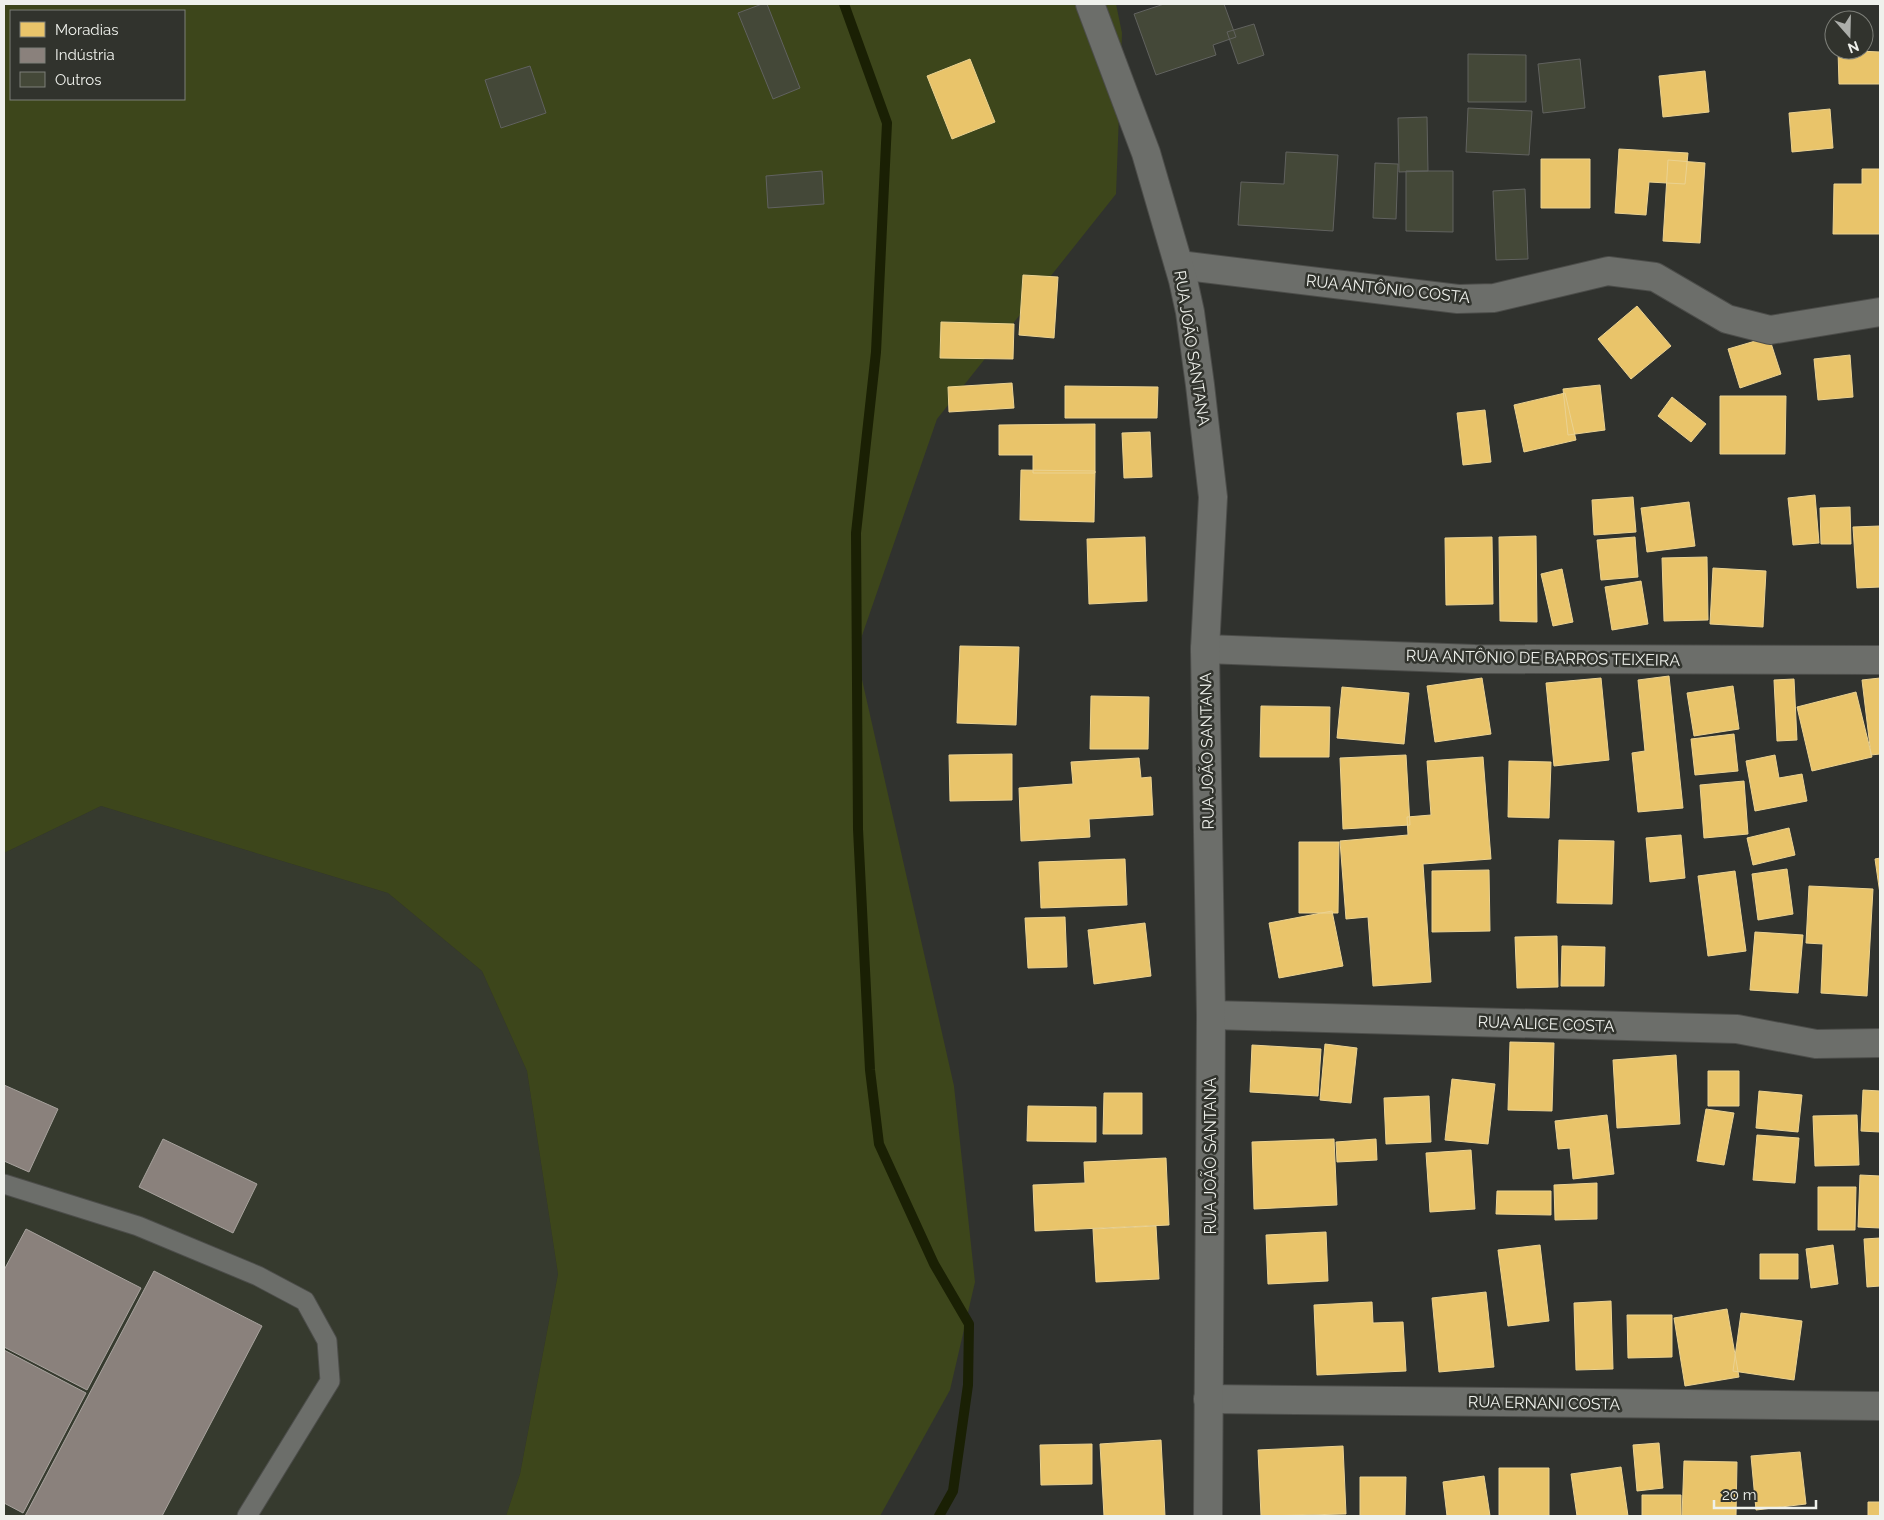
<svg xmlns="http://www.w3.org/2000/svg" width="1884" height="1520" font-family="Raleway,sans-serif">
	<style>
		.built { fill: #363a2e }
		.green { fill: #3d461b; fill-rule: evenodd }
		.homes { fill: #e9c46a; stroke: #ebd291 }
		.industry { fill: #8a817c; stroke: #a8a39e }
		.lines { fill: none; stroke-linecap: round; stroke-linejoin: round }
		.stream { stroke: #1a2004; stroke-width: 10 }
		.building { fill: #444838; stroke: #61625f }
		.service-casing { stroke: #4c4d4a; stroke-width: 21 }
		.minor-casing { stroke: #4c4d4a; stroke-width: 30 }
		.tertiary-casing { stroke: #4c4d4a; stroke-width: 30 }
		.service { stroke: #6c6e6a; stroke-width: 19 }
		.minor { stroke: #6c6e6a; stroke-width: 28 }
		.tertiary { stroke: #6c6e6a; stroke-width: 28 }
		.labels { text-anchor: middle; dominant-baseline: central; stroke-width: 5; stroke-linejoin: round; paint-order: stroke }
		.street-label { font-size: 16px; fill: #eff1ec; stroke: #31332d }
	</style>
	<rect width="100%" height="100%" fill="#30322e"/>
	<!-- built -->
	<path class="built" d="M101,806L388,893L482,971L527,1071L558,1274L520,1474L506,1516H4V853Z"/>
	<!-- green -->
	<path class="green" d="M4,4H1116L1122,33L1116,194L937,419L856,653L954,1086L975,1282L950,1390L880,1516H506L520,1474L558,1274L527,1071L482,971L388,893L101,806L4,853ZM11,11H184V99H11Z"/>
	<!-- homes -->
	<path class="homes" d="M1838,50L1880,52V84H1839Z
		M970,59L995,122L952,139L927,76Z
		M1705,71L1709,112L1663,117L1659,76Z
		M1830,109L1833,148L1792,152L1789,113Z
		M1619,149L1688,153L1685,184L1649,182L1646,215L1615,213Z
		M1541,159H1590V208H1541Z
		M1668,160L1705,163L1700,243L1663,241Z
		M1862,169H1880V234H1833L1834,184H1862Z
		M1023,275L1058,277L1054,338L1019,335Z
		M1637,306L1671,346L1631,379L1598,339Z
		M941,322L1014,324L1013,359L940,358Z
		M1769,337L1781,374L1740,388L1728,349Z
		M1850,355L1853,397L1818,400L1814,359Z
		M1012,383L1014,408L949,412L948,387Z
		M1600,385L1605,430L1568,435L1563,389Z
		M1065,386L1158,387L1157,418H1065Z
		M1565,393L1576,440L1524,452L1514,405Z
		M1720,396H1786L1785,454H1720Z
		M1672,397L1706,424L1691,442L1658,416Z
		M1485,410L1491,462L1463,465L1457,413Z
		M1095,424V473H1033V455H999V425Z
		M1150,432L1152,477L1124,478L1122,433Z
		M1021,470L1095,471L1094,522L1020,520Z
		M1815,495L1819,543L1793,545L1788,498Z
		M1633,497L1636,532L1594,535L1592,500Z
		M1689,502L1695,546L1647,552L1641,508Z
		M1850,507L1851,544H1821L1820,508Z
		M1880,526V587L1857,588L1853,527Z
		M1536,536L1537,622L1500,621L1499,537Z
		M1145,537L1147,601L1089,604L1087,539Z
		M1492,537L1493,604L1446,605L1445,538Z
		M1635,537L1638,577L1601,580L1597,540Z
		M1707,557L1708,620L1664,621L1662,558Z
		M1713,568L1766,571L1763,627L1710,624Z
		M1562,569L1573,622L1553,626L1541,574Z
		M1641,581L1648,624L1612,630L1605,587Z
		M960,646L1019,647L1016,725L957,723Z
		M1669,676L1683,808L1638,812L1632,753L1645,751L1638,680Z
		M1482,678L1491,734L1435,742L1427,686Z
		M1601,678L1609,760L1554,766L1546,683Z
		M1880,678V754L1871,755L1862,680Z
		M1794,679L1797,740L1777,741L1774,680Z
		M1733,686L1739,729L1694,736L1687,693Z
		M1342,687L1409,693L1404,744L1337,738Z
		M1856,692L1872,757L1812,771L1797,707Z
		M1091,696L1149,697L1148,749H1090Z
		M1261,706L1330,707L1329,757H1260Z
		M1734,734L1738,771L1695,775L1691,739Z
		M1012,754V800L950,801L949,755Z
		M1406,755L1410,825L1343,829L1340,758Z
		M1775,755L1779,778L1802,774L1807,801L1755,811L1746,761Z
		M1483,757L1491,859L1423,864L1431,982L1373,986L1368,917L1346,919L1340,841L1408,835L1407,817L1431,815L1427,761Z
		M1139,758L1141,778L1151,777L1153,815L1089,819L1090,837L1021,841L1019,788L1073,784L1071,762Z
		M1509,761L1551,762L1549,818L1508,817Z
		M1744,781L1748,834L1704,838L1700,785Z
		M1789,828L1795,855L1753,865L1747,838Z
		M1681,835L1685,878L1650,882L1646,838Z
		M1559,840L1614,841L1612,904L1557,903Z
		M1299,842H1339L1338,913H1299Z
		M1880,858V894L1875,859Z
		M1125,859L1127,905L1041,908L1039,862Z
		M1787,869L1793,914L1758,920L1752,874Z
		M1489,870L1490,931L1432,932V871Z
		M1735,871L1746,951L1708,956L1698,876Z
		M1809,886L1873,889L1867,996L1821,993L1823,944L1806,943Z
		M1332,911L1343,966L1279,978L1269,923Z
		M1065,917L1067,967L1028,968L1025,918Z
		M1145,923L1151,976L1094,984L1088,930Z
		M1755,932L1803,935L1798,993L1750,990Z
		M1557,936L1558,987L1517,988L1515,937Z
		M1562,946L1605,947L1604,986H1561Z
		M1510,1042L1554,1043L1552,1111L1508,1110Z
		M1325,1044L1357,1048L1351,1103L1320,1100Z
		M1252,1045L1321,1049L1318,1096L1250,1092Z
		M1676,1055L1680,1124L1617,1128L1613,1060Z
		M1708,1071H1739V1106H1708Z
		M1452,1079L1495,1084L1488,1144L1445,1140Z
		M1863,1090L1880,1091V1132L1861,1131Z
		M1759,1091L1802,1095L1798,1132L1756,1128Z
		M1104,1093H1142V1134H1103Z
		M1429,1096L1431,1142L1386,1144L1384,1098Z
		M1028,1106L1096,1107V1142L1027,1141Z
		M1706,1109L1734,1113L1724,1165L1697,1161Z
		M1607,1115L1614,1174L1573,1179L1570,1148L1558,1149L1555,1121Z
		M1857,1115L1859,1165L1815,1166L1813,1116Z
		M1757,1135L1799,1138L1795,1183L1753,1180Z
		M1334,1139L1337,1205L1254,1209L1252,1142Z
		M1376,1139L1377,1160L1337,1162L1336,1142Z
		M1471,1150L1475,1209L1430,1212L1426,1153Z
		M1166,1158L1169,1225L1035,1231L1033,1185L1085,1183L1084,1162Z
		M1860,1175L1880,1176V1228L1858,1227Z
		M1597,1183V1219L1555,1220L1554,1185Z
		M1818,1187H1856L1855,1230H1818Z
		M1497,1191H1551V1215L1496,1214Z
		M1156,1226L1159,1279L1096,1282L1093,1229Z
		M1326,1232L1328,1281L1268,1284L1266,1235Z
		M1880,1238V1286L1867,1287L1864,1239Z
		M1540,1245L1549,1321L1508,1326L1498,1250Z
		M1833,1245L1838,1284L1811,1288L1806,1249Z
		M1760,1254H1798V1279H1760Z
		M1486,1292L1494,1367L1439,1372L1432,1298Z
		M1611,1301L1613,1369L1576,1370L1574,1303Z
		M1372,1302L1373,1323L1403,1322L1406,1371L1317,1375L1314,1305Z
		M1727,1309L1739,1377L1685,1386L1674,1318Z
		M1741,1313L1802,1321L1794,1380L1733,1371Z
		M1627,1315H1672V1357L1628,1358Z
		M1161,1440L1165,1516H1104L1100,1444Z
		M1659,1443L1663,1488L1637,1491L1633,1445Z
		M1092,1444V1484L1041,1485L1040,1445Z
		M1343,1446L1346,1514L1261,1516L1258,1450Z
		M1800,1452L1806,1504L1756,1510L1751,1456Z
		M1684,1461L1737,1462L1736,1516H1682Z
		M1621,1467L1628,1516H1577L1571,1474Z
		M1499,1468H1549V1516H1499Z
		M1484,1476L1490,1516H1447L1443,1482Z
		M1360,1477H1406L1405,1516H1360Z
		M1642,1495H1681V1516H1642Z
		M1868,1502H1880V1516H1868Z"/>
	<!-- industry -->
	<path class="industry" d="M4,1085L58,1109L29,1172L4,1161Z
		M163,1139L257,1184L233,1233L139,1187Z
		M26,1229L141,1288L87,1390L4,1347V1270Z
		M154,1271L262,1326L162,1516H25Z
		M4,1350L86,1393L23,1513L4,1503Z"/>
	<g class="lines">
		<!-- stream -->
		<path class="stream" d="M844,4L887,123L876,352L856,533L858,829L870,1070L879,1144L934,1264L969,1324L968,1385L953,1491L939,1516"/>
	</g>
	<!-- building -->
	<path class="building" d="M762,4H767L800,88L773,99L738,13Z
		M1164,4H1224L1236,37L1213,45L1216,55L1156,75L1134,14Z
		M1254,24L1264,55L1238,64L1227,32Z
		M1468,54L1526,55V102H1468Z
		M1580,59L1585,108L1543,113L1538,64Z
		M530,66L546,113L501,128L485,80Z
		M1468,108L1532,111L1529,155L1466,152Z
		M1427,117L1428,171L1399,172L1398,118Z
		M1286,152L1338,155L1333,231L1238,225L1241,182L1284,184Z
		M1375,163L1398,164L1396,219L1373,218Z
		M822,171L824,204L768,208L766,176Z
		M1406,171H1453V232L1406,231Z
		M1525,189L1528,259L1496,260L1493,191Z"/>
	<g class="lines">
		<defs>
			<path id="service" d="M4,1184L138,1226L258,1276L305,1301L327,1341L330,1381L247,1516"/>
			<path id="minor" d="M1179,265L1458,299L1494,298L1608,271L1655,277L1727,319L1770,330L1880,312
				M1205,649L1475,659L1880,660
				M1211,1015L1737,1029L1816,1044L1880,1043
				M1208,1399L1880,1406"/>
			<path id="tertiary" d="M1090,4L1146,153L1183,280L1190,312L1200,385L1213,497L1205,649L1211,1015L1208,1516"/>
		</defs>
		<!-- service casing -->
		<use href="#service" class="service-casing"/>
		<!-- minor casing -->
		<use href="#minor" class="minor-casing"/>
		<!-- tertiary casing -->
		<use href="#tertiary" class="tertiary-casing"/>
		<!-- service -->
		<use href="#service" class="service"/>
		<!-- minor -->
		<use href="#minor" class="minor"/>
		<!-- tertiary -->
		<use href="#tertiary" class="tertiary"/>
	</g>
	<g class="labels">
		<!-- street labels -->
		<g class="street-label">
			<text transform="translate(1388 289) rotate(6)">RUA ANTÔNIO COSTA</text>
			<text transform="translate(1192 348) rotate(81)">RUA JOÃO SANTANA</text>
			<text transform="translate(1543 658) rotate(1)">RUA ANTÔNIO DE BARROS TEIXEIRA</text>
			<text transform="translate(1207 751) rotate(-91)">RUA JOÃO SANTANA</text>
			<text transform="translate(1546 1024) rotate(2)">RUA ALICE COSTA</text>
			<text transform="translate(1210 1156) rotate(-90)">RUA JOÃO SANTANA</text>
			<text transform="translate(1544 1403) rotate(1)">RUA ERNANI COSTA</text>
		</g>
	</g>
	<!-- border -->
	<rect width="1884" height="1520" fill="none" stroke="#eff1ec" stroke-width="10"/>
	<!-- legend -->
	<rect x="10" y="10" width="175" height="90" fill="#31332d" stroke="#7d7f79"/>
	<rect x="20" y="22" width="25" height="15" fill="#e9c46a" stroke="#7d7f79"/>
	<text x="55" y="35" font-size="15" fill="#eff1ec">Moradias</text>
	<rect x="20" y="48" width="25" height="15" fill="#8a817c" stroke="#7d7f79"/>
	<text x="55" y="60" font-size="15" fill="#eff1ec">Indústria</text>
	<rect x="20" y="72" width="25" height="15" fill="#444838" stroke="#7d7f79"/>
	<text x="55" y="85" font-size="15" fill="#eff1ec">Outros</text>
	<!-- north arrow -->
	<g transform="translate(1849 35) rotate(160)"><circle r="24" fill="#31332d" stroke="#7d7f79"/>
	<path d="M0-4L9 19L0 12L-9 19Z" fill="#acaeaa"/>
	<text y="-8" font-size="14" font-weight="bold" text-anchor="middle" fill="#eff1ec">N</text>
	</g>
	<!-- scale -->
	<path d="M1714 1500v8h102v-8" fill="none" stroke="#eff1ec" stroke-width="2.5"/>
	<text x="1722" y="1500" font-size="15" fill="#eff1ec" stroke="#31332d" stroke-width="4" paint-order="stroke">20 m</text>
</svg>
